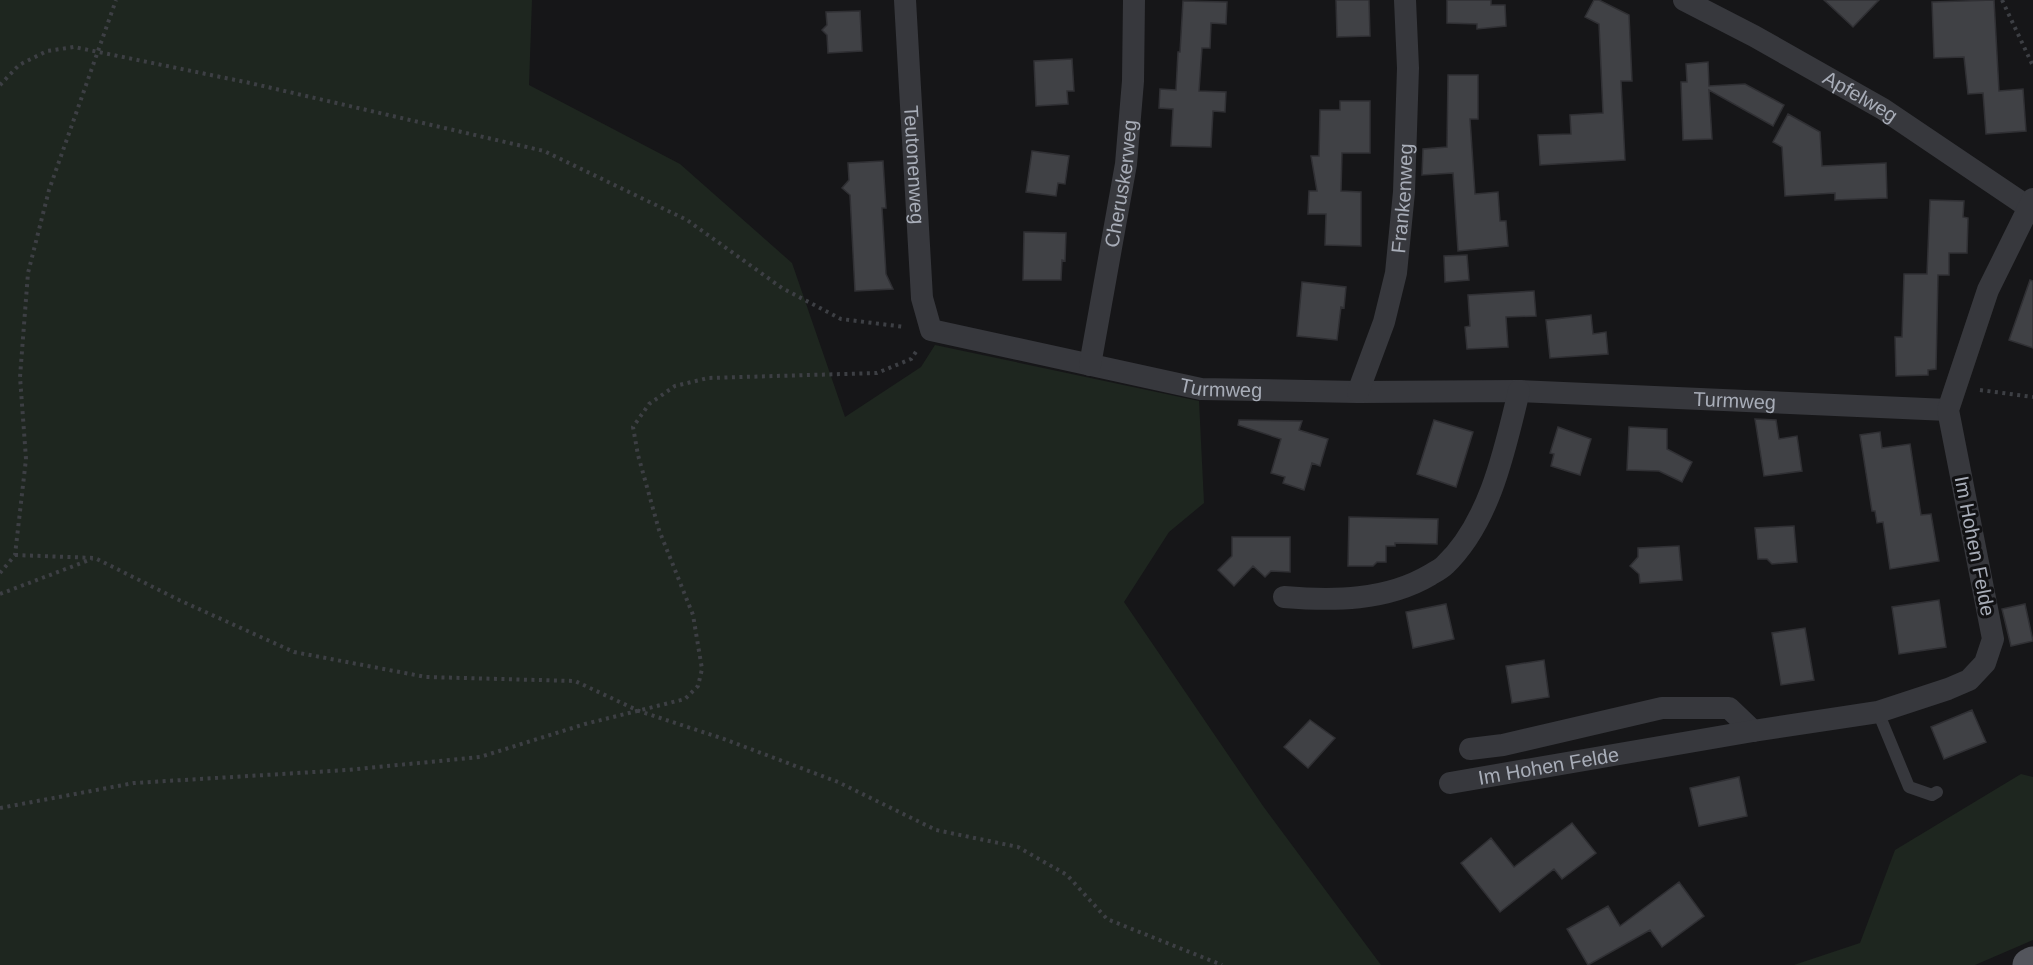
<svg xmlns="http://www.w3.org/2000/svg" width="2033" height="965" font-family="Arial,sans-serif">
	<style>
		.green { fill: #1e261f }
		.building { fill: #404145; stroke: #303034; stroke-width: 1.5 }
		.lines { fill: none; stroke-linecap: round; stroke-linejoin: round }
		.path { stroke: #3d3f44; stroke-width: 4; stroke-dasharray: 3 4.5; stroke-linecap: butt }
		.service { stroke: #37383d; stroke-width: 12 }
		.minor { stroke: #37383d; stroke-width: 22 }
		.primary { stroke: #53555c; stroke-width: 33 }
		.labels { text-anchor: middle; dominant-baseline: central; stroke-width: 6; stroke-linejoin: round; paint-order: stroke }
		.street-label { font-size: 20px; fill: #a8adb8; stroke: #111113 }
	</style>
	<rect width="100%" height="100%" fill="#161618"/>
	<!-- green -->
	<path class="green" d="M0,0H532L529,85L680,164L792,263L845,417L921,367L935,345L1199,401L1204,503L1169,532L1124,602L1263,806L1381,965H0Z
		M2021,774L2033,777V940L1975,965H1794L1860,943L1895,850Z"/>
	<!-- building -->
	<path class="building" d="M1336,0H1369L1370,36L1337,37Z
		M1447,0H1491V5H1505L1506,26L1477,29V24L1447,23Z
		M1594,0H1599L1629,15L1632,81H1621L1625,160L1540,165L1538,135L1571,134L1570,115L1603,113L1599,24L1585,17Z
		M1824,0H1879L1853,27Z
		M1994,0L1999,91L2023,89L2026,131L1986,134L1983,93L1968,94L1964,57L1934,58L1932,2Z
		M1183,1L1227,2L1226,24L1211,23L1210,48H1202L1199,91L1226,92L1225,112L1213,111L1211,147L1171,146L1173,109L1159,108L1160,89L1176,90L1178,52H1180Z
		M860,11L862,51L828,53L827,35L822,30L827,25L826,12Z
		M1072,59L1074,91H1067L1068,104L1036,106L1034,61Z
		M1708,62L1709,86L1745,84L1784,105L1773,126L1709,90L1712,139L1683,140L1681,82H1687L1686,64Z
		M1448,75H1478V119H1470L1475,194L1498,192L1500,221H1506L1508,246L1458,251L1453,173L1422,175L1423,149L1447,147Z
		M1340,101H1370V153H1342L1341,191L1361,192V246L1325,245L1326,214H1308L1309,191H1317L1311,156H1319L1320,110H1340Z
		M1788,114L1820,132L1822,166L1886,163L1887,198L1835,200V193L1785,196L1782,147L1773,142Z
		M1032,151L1069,156L1065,184L1058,183L1056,196L1026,192Z
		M883,161L886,208H882L886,274L893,289L855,291L850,195L842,188L849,180L848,163Z
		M1930,200L1964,201L1963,217L1968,218L1967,253H1949V275H1938L1936,369L1928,370V375L1896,376L1895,337H1902L1904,274H1927Z
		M1024,232L1066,233L1065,261L1062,260L1061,280H1023Z
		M1467,255L1469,280L1445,282L1444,256Z
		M2030,280L2033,281V348L2009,340Z
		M1302,282L1346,287L1344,308L1341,307L1337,340L1297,336Z
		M1534,291L1536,316L1506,317L1508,347L1467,349L1465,327L1470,326L1468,295Z
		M1591,315L1593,334L1606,332L1608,354L1550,358L1546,320Z
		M1755,419L1776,420L1779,439L1797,436L1802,471L1764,476Z
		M1239,420L1302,421L1299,430L1328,439L1320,466L1312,463L1304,490L1283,483L1285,477L1271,473L1281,439L1238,425Z
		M1434,420L1473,432L1456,487L1417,474Z
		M1558,427L1591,439L1580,475L1551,466L1554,454L1550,453Z
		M1629,427L1667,429V449L1692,462L1682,482L1659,471L1627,470Z
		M1880,432L1882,448L1910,444L1921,515L1931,514L1939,561L1890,569L1883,522L1877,523L1875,511H1872L1860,435Z
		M1349,517L1438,519L1437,544L1395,543V546H1386V562H1377L1373,566H1348Z
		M1794,526L1797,562L1772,564L1767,559H1758L1755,528Z
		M1232,537H1290V572L1271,571L1265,577L1253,566L1234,586L1218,570L1232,556Z
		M1679,546L1682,580L1640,583L1639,574L1630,566L1638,557V548Z
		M1939,600L1946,647L1899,654L1892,607Z
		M1446,604L1454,639L1413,648L1406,612Z
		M2025,604L2033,641L2011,646L2002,609Z
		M1805,628L1814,680L1781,685L1772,633Z
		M1544,660L1549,697L1512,703L1506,666Z
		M1972,710L1986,742L1944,759L1931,727Z
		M1310,720L1335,738L1308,768L1284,747Z
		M1739,777L1747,816L1699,826L1690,788Z
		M1572,823L1596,853L1562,879L1554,869L1500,912L1461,863L1491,838L1514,867Z
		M1679,882L1704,916L1662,947L1650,930L1588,965L1567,929L1608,906L1620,926Z"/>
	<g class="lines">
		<!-- path -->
		<path class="path" d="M2002,0L2033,66
			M0,85L19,65L47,51L74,47L250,83L544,151L687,220L782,288L841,319L905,327
			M1980,390L2033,397
			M15,555L95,558L179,600L294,652L426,677L575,681L639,711L724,739L838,782L936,830L1018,847L1067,875L1107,919L1222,965
			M0,573L15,555L26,459L20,377L28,273L49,190L116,0
			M0,594L92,559
			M0,808L134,783L347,770L480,757L585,724L685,699L698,686L702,669L693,615L659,530L638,455L633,427L649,404L675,386L708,378L877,373L911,359L918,349"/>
		<!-- service -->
		<path class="service" d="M1878,712L1909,787L1932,795L1937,792"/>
		<!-- minor -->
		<g class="minor">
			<path id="s1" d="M905,0L922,298L931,330L1201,389L1358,392L1519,391L1948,410"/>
			<path id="s2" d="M1684,0L1754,36L1883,109L2028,207"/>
			<path id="s3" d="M1090,365L1126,164L1133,81L1134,0"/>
			<path id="s4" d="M1358,392L1384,322L1396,273L1404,192L1408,68L1405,0"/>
			<path d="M1284,597C1333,601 1386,601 1430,575C1435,572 1441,569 1445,565C1490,522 1505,449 1519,391"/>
			<path d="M1470,749L1503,745L1662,708H1729L1753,731"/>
			<path id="s5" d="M1450,783L1753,731L1878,712L1948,689L1969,680L1985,663L1993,639L1948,410L1988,290L2033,199"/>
		</g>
		<!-- primary -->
		<path class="primary" d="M2029,965L2033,963"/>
	</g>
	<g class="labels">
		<!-- street labels -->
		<g class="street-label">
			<text stroke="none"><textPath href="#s2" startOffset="201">Apfelweg</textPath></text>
			<text stroke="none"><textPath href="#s1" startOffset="165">Teutonenweg</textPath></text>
			<text stroke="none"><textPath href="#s3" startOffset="184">Cheruskerweg</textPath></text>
			<text stroke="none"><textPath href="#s4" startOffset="200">Frankenweg</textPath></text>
			<text stroke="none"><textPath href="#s1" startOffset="628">Turmweg</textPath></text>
			<text stroke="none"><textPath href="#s1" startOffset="1142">Turmweg</textPath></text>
			<text transform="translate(1975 546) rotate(79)">Im Hohen Felde</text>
			<text stroke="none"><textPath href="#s5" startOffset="100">Im Hohen Felde</textPath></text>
		</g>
	</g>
</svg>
